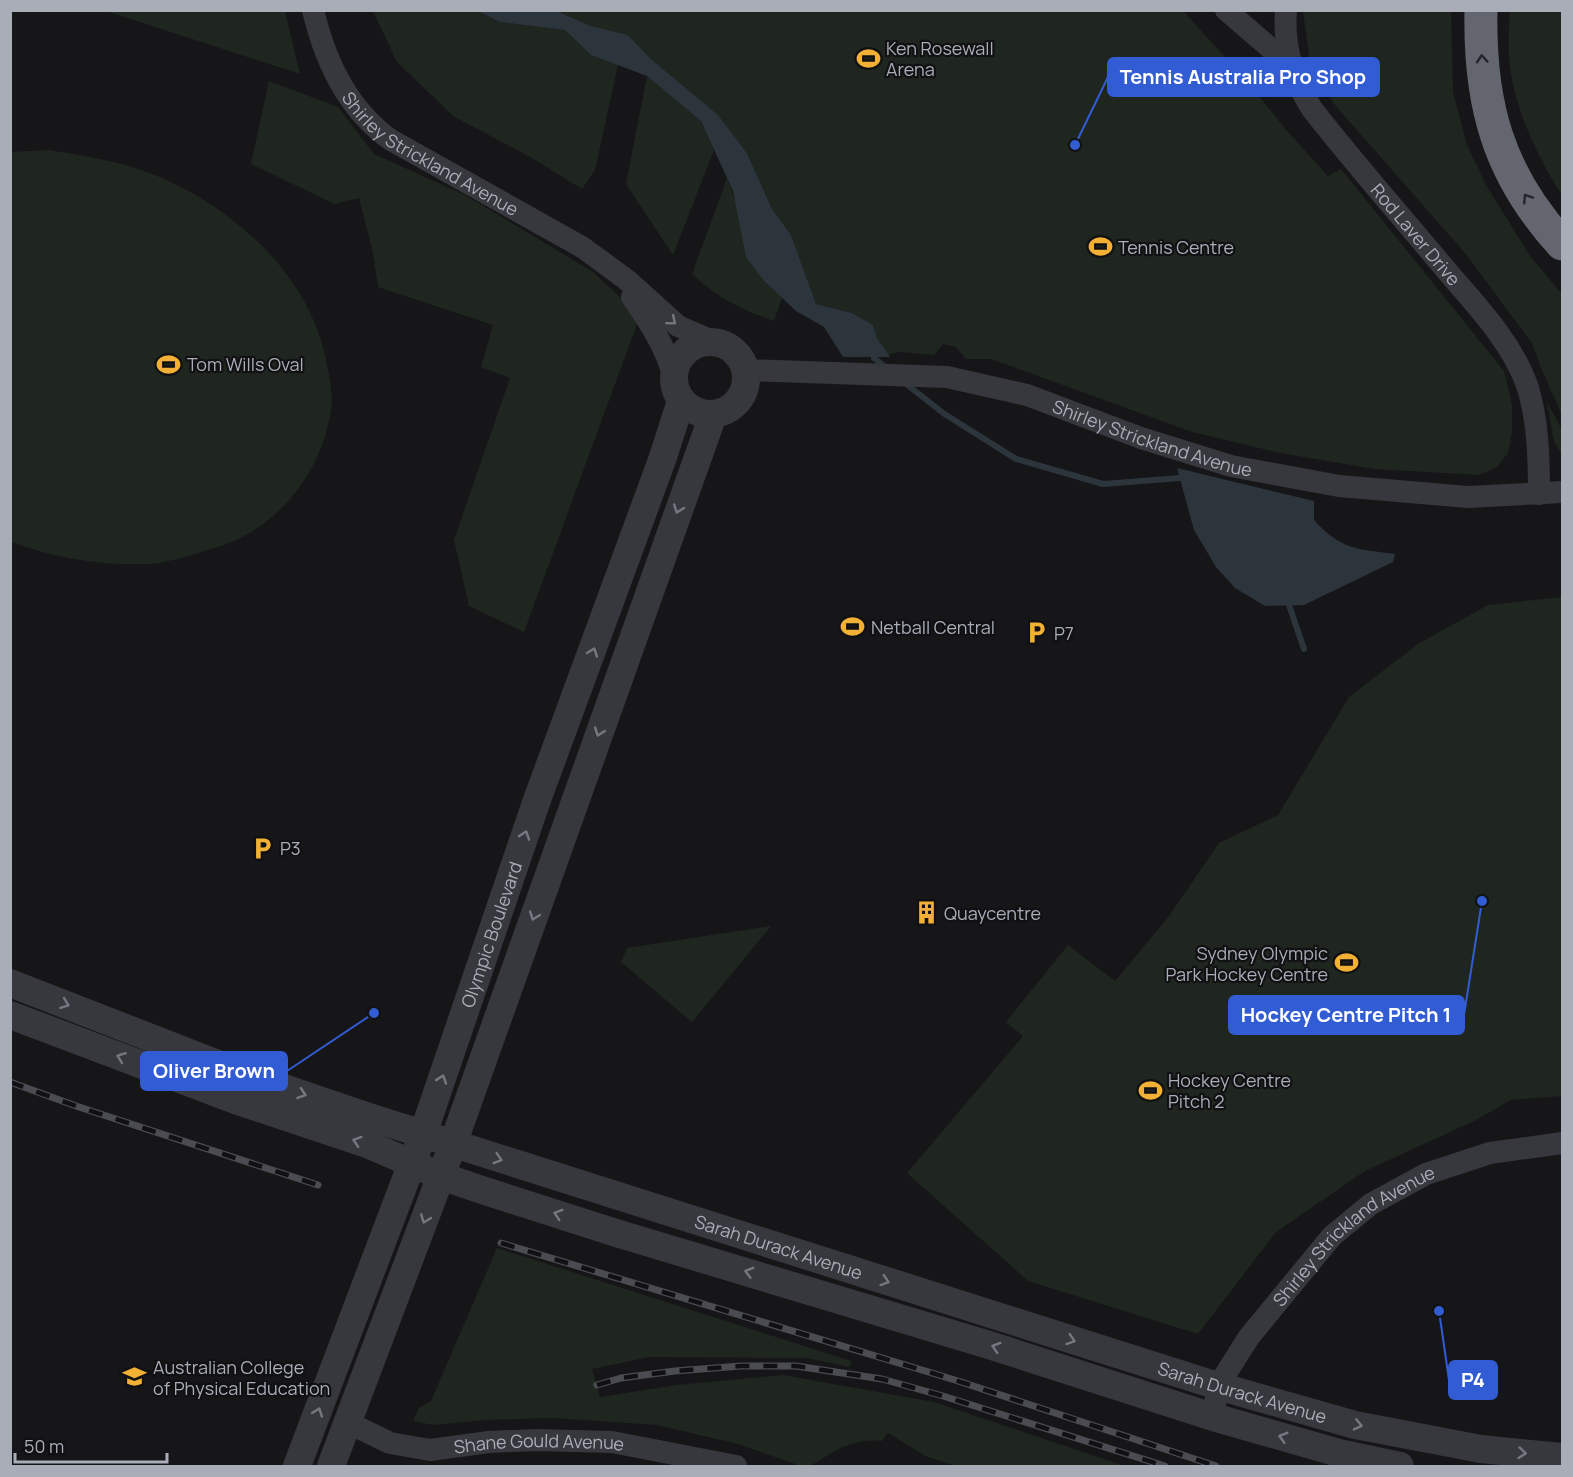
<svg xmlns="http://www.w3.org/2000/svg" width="1573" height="1477" font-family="Manrope,sans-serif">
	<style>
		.green { fill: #1e261f }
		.water { fill: #2c353c }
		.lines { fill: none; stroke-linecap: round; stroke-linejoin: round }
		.stream { stroke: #2c353c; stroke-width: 6 }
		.minor { stroke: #37383d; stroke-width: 22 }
		.tertiary { stroke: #37383d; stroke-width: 28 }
		.motorway { stroke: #63666e; stroke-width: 33 }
		.rail-casing { stroke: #4a4c52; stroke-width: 7 }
		.rail { stroke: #111113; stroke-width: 4.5; stroke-dasharray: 14; stroke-linecap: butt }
		.oneway { stroke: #26262a }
		.oneway2 { stroke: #757881 }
		.labels { text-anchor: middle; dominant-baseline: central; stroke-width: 4.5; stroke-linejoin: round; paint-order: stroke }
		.poi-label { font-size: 18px; fill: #a8adb8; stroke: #111113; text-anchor: start }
		.street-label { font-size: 18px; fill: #a8adb8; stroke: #111113 }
		.leader { fill: none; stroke: #325cd3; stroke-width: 2 }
		.callout-dot { fill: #325cd3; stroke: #111113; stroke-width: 2 }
		.callout { fill: #325cd3; stroke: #325cd3; stroke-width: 2 }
		.callout-label { font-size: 20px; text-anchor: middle; font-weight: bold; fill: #fff }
	</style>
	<rect width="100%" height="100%" fill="#161618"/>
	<!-- green -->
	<path class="green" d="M106,11H285L300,74Z
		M373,11H478L500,22L565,30L591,55L618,65L595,170L582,189L532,158L453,116L397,62Z
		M553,11H1183L1248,82L1287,131L1328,176L1341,169L1504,371L1512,405V433L1508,453L1497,467L1479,475L1375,469L1280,453L1192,432L991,359H966L956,347L943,344L934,355L899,352L888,355L877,338L872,325L852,313L816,304L791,235L772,209L747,153L718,115L652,60L628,35L591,26L559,12Z
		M1303,11H1451L1453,92L1467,145L1486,185L1530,256L1562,294V415L1541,368L1532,343L1465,253L1334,104L1310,62Z
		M1510,11H1562V195C1536,155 1513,106 1509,57C1508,42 1509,26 1510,11Z
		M647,76L701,121L714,150L673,255L626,184Z
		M269,81L338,107L374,154L465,195L593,272L640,316L524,632L469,606L454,540L510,378L481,367L493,325L378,287L373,253L359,198L335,204L251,164Z
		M49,150C80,155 111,160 142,170C227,201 311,272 327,365C330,379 333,396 331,410C323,463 291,511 244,536C231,543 216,548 201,552C185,557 166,563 148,564C101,566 55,558 11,542V152Z
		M727,178L764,281L782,298L774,321C741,309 717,298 692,274Z
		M1547,402L1562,430V455L1554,442Z
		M1562,597V1096L1511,1100L1474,1121L1365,1171L1276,1232L1198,1334L1028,1281L907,1173L1023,1036L1006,1022L1068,945L1115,981L1169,916L1219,843L1278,815L1349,697L1418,644L1488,605Z
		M771,926L692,1022L621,962L627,948Z
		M497,1248L851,1361L850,1367L806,1358L649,1357L592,1369L600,1397L677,1385L783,1375L934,1402L1125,1466H956L925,1456L888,1433L882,1441C865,1439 846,1444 831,1453C821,1459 813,1467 801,1466L738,1444L657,1425L553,1418L486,1420L433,1425L413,1421L419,1408L431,1401Z"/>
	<!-- water -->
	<path class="water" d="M553,11L559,12L591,26L628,35L652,60L718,115L747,153L772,209L791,235L816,304L852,313L873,325L877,338L890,357H843L824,327L796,311L764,281L746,257L733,191L701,121L647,76L591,55L565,30L500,22L478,11Z
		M1177,468L1314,501V520C1341,550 1357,549 1395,554L1393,562L1304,605L1265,606L1235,588L1216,567L1194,530Z"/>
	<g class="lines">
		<!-- stream -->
		<path class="stream" d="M874,358L885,367
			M905,383L943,413L1016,459L1103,484L1180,478
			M1289,605L1304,649"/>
		<!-- minor -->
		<g class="minor">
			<path id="s1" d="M313,10C325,61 348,110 391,140L582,247L627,280L678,326L717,343"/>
			<path d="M1226,10L1277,54L1289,58"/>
			<path id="s2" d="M1286,10C1283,46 1293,79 1312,109C1355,164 1401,216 1446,270C1476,305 1511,341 1527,385C1538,419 1539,458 1539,494"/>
			<path d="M632,297C650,323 666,347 674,378"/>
			<path id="s3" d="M745,370L947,377L1027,395L1141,438L1231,466L1339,486L1468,497L1562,492"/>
			<path id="s4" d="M1213,1417L1218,1386L1249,1337L1332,1236L1371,1204L1426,1174L1490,1153L1562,1143"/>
			<path id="s5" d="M347,1422L390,1443L430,1450L489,1442L536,1440L612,1442L736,1466"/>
		</g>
		<!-- tertiary -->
		<g class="tertiary">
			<circle cx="710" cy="378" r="36"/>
			<path id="s6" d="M10,983L246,1075L363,1115L1218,1386L1355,1425L1481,1449L1562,1457"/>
			<path d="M10,1015L235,1100L367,1144L441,1176L482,1190L613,1232L989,1345L1213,1417L1339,1453L1400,1466"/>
			<path id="s7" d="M297,1466L423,1134L537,800L662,460L681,401"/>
			<path d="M331,1466L453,1144L713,415"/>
		</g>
		<!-- motorway -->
		<path class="motorway" d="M1481,10C1479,104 1498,174 1562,244"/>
		<defs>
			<path id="rail" d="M10,1082L79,1107L318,1185
				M501,1243L955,1380L1216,1466
				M597,1385L621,1378L675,1371L741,1366H796L882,1379L943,1396L1165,1466"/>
		</defs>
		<!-- rail casing -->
		<use href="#rail" class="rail-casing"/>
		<!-- rail -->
		<use href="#rail" class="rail"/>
	</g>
	<!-- one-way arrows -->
	<defs><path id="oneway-chevron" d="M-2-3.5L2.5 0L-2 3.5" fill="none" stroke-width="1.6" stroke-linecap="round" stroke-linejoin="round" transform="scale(1.5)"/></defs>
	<g class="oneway">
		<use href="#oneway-chevron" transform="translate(1482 59) rotate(-94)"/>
		<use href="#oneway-chevron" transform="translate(1527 198) rotate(-123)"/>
	</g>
	<g class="oneway2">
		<use href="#oneway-chevron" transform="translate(672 321) rotate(40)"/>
		<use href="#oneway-chevron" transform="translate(678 509) rotate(110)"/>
		<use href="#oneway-chevron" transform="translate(593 652) rotate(-70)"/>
		<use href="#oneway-chevron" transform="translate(599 732) rotate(110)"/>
		<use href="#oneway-chevron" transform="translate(525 835) rotate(-71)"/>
		<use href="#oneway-chevron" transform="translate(534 916) rotate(110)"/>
		<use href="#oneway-chevron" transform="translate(65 1004) rotate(21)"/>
		<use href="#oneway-chevron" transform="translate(121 1057) rotate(-159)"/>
		<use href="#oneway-chevron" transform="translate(442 1079) rotate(-71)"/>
		<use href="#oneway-chevron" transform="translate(302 1094) rotate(19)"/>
		<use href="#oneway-chevron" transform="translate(357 1141) rotate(-162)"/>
		<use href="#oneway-chevron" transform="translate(498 1159) rotate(17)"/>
		<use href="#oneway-chevron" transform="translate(558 1214) rotate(-162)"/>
		<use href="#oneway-chevron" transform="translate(425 1219) rotate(111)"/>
		<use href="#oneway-chevron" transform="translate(749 1272) rotate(-164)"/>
		<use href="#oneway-chevron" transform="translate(885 1281) rotate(18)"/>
		<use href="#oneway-chevron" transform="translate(1071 1340) rotate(18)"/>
		<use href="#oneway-chevron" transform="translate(996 1347) rotate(-162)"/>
		<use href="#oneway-chevron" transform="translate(318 1412) rotate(-70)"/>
		<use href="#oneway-chevron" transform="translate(1358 1425) rotate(13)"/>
		<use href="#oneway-chevron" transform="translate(1283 1437) rotate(-164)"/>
		<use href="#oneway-chevron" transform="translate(1522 1453) rotate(6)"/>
	</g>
	<!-- icons -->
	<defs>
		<symbol id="stadium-bare" viewBox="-9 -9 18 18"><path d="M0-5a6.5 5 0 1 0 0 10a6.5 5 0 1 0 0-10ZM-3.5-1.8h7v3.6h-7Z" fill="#f2b134" stroke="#111113" stroke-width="2.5" paint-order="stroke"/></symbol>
		<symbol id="parking-bare" viewBox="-9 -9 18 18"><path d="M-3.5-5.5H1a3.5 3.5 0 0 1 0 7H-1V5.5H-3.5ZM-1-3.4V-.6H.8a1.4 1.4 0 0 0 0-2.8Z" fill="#f2b134" stroke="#111113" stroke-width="2.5" paint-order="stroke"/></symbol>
		<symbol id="building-bare" viewBox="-9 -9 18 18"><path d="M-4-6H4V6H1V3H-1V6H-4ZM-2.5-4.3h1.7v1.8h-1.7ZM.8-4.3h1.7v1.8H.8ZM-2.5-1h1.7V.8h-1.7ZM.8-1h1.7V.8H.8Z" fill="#f2b134" stroke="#111113" stroke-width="2.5" paint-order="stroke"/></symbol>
		<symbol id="university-bare" viewBox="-9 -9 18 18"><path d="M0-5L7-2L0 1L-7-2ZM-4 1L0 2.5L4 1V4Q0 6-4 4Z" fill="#f2b134" stroke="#111113" stroke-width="2.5" paint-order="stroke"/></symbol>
	</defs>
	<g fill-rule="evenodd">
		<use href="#stadium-bare" x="852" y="42" width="33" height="33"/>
		<use href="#stadium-bare" x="1084" y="230" width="33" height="33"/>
		<use href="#stadium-bare" x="152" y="348" width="33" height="33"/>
		<use href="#stadium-bare" x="836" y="610" width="33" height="33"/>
		<use href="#parking-bare" x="1020" y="616" width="33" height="33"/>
		<use href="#parking-bare" x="246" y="832" width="33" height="33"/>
		<use href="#building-bare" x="910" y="896" width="33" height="33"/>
		<use href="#stadium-bare" x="1330" y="946" width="33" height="33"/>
		<use href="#stadium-bare" x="1134" y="1074" width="33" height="33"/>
		<use href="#university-bare" x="118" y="1360" width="33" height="33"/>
	</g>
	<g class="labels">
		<!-- poi labels -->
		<g class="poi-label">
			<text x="886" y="48">Ken Rosewall<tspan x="886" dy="21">Arena</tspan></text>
			<text x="1118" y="247">Tennis Centre</text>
			<text x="187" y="364">Tom Wills Oval</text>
			<text x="871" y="627">Netball Central</text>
			<text x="1054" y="633">P7</text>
			<text x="280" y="848">P3</text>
			<text x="944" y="913">Quaycentre</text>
			<text x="1328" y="953" text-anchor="end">Sydney Olympic<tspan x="1328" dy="21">Park Hockey Centre</tspan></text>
			<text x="1168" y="1080">Hockey Centre<tspan x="1168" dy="21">Pitch 2</tspan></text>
			<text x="153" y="1367">Australian College<tspan x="153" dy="21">of Physical Education</tspan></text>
		</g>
		<!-- street labels -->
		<g class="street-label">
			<text stroke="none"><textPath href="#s1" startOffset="195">Shirley Strickland Avenue</textPath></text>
			<text stroke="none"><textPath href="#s2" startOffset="267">Rod Laver Drive</textPath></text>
			<text stroke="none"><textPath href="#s3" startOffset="417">Shirley Strickland Avenue</textPath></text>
			<text stroke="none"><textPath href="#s7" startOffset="566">Olympic Boulevard</textPath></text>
			<text stroke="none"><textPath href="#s4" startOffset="237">Shirley Strickland Avenue</textPath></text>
			<text stroke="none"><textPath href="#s6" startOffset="813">Sarah Durack Avenue</textPath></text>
			<text stroke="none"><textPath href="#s6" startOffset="1299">Sarah Durack Avenue</textPath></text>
			<text stroke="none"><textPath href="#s5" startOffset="198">Shane Gould Avenue</textPath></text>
		</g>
	</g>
	<!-- callouts -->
	<path class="leader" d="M1075 145L1108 77M1482 901L1464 1015M374 1013L287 1071M1439 1311L1449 1380"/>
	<g class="callout-dot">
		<circle cx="1075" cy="145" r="6"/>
		<circle cx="1482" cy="901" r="6"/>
		<circle cx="374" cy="1013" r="6"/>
		<circle cx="1439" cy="1311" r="6"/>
	</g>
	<g class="callout">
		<rect x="1108" y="58" width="271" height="38" rx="6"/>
		<rect x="1229" y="996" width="235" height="38" rx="6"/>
		<rect x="141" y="1052" width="146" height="38" rx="6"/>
		<rect x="1449" y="1361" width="48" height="38" rx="6"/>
	</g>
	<g class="callout-label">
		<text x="1243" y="84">Tennis Australia Pro Shop</text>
		<text x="1346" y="1022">Hockey Centre Pitch 1</text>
		<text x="214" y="1078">Oliver Brown</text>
		<text x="1473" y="1387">P4</text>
	</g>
	<!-- border -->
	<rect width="1573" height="1477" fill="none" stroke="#a8adb8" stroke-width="24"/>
	<!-- scale -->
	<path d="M15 1453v9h152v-9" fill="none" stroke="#a8adb8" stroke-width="3"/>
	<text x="24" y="1453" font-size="18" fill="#a8adb8" stroke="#111113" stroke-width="4.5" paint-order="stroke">50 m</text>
</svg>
